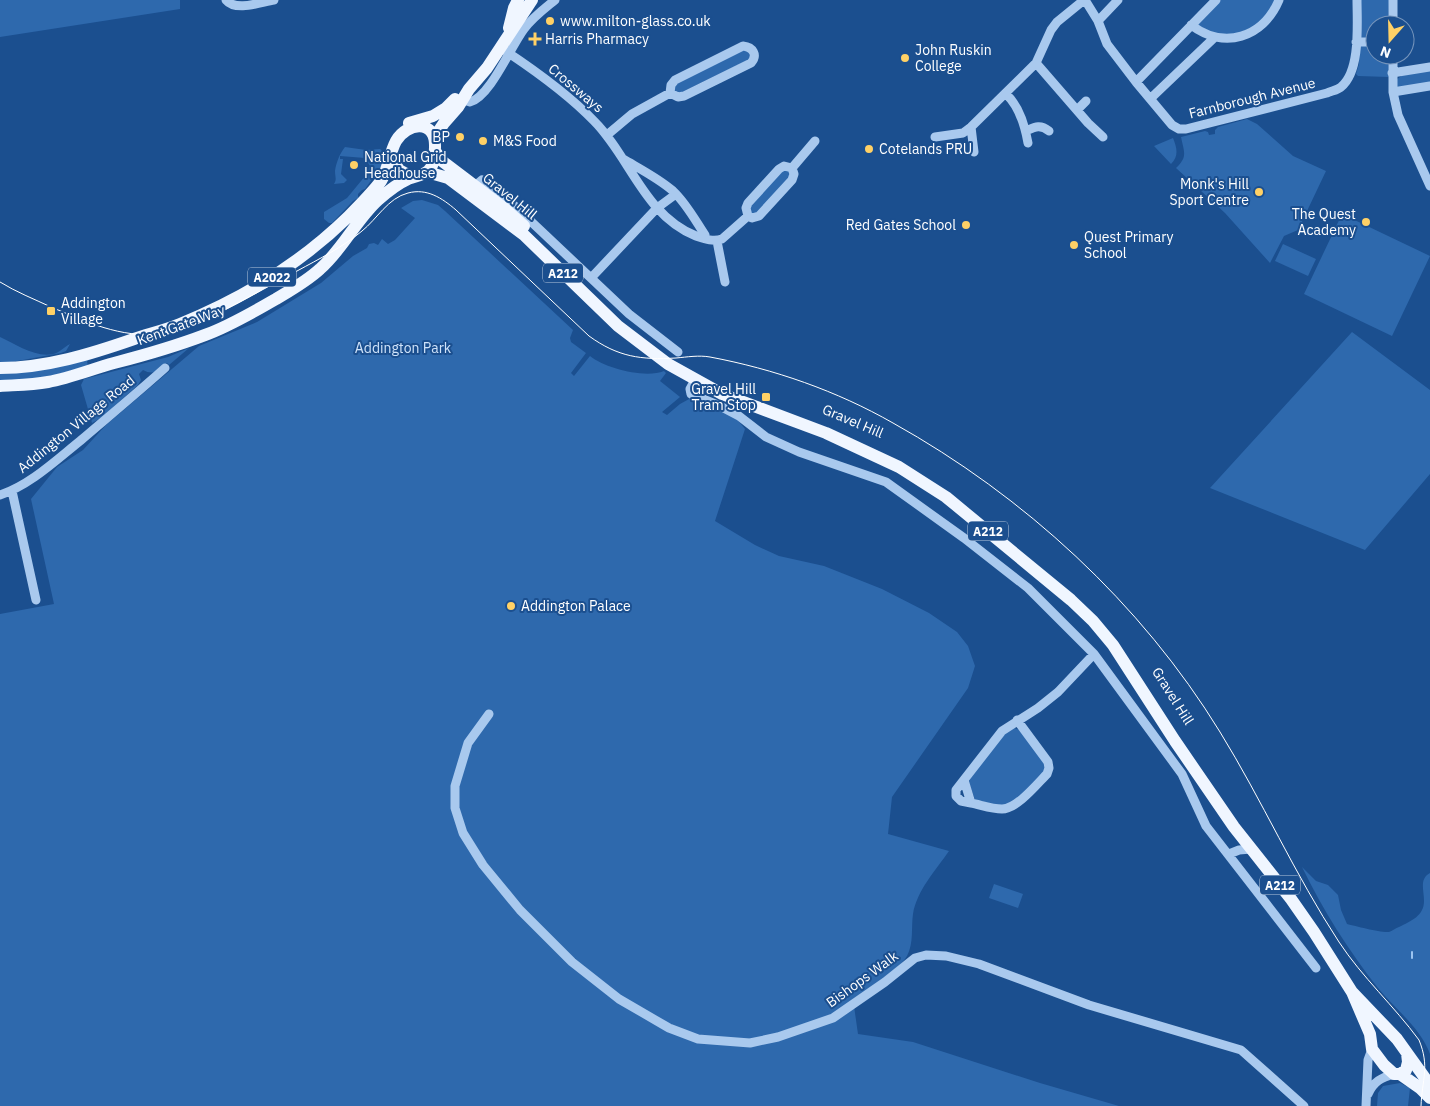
<svg xmlns="http://www.w3.org/2000/svg" width="1430" height="1106" font-family="'IBM Plex Sans',sans-serif">
	<style>
		.green { fill: #2e69ad }
		.lines { fill: none; stroke-linecap: round; stroke-linejoin: round }
		.stream { stroke: #9cc4f0; stroke-width: 2 }
		.minor { stroke: #a9c9ee; stroke-width: 9 }
		.major { stroke: #f0f6ff; stroke-width: 12 }
		.tram { stroke: #fff; stroke-width: 1 }
		.poi-dot { fill: #ffd166; stroke: #1b4f8f; stroke-width: 2 }
		.labels { text-anchor: middle; dominant-baseline: central; stroke-width: 4; stroke-linejoin: round; paint-order: stroke }
		.shield { fill: #1b4f8f; stroke: #bbcadd; stroke-width: 1 }
		.shield-label { font-size: 12px; font-weight: bold; fill: #fff }
		.poi-label { font-size: 14px; fill: #fff; stroke: #1b4f8f; text-anchor: start }
		.street-label { font-size: 14px; fill: #fff; stroke: #1b4f8f }
		.park-label { font-size: 14px; fill: #cfe3fa; stroke: #1b4f8f }
	</style>
	<rect width="100%" height="100%" fill="#1b4f8f"/>
	<!-- green -->
	<path class="green" d="M0,0H180V9L0,37Z
		M1216,0H1279L1264,22L1225,39L1191,25Z
		M1361,0H1389L1388,25H1375V55H1388L1389,77L1358,76L1356,74L1359,64Z
		M745,49L750,53V59L680,93L674,92V84Z
		M1430,70V84L1401,88L1396,86V80L1404,74Z
		M1247,119L1257,124L1293,156L1326,171L1298,230L1284,236L1270,263L1225,213L1176,168C1188,157 1184,152 1181,137L1205,131L1208,132L1209,135L1215,134V130L1218,127Z
		M1173,138C1177,148 1179,156 1171,164L1154,146Z
		M345,147L366,150L380,149L384,152L382,165L365,189L362,190L358,194V198L353,201L332,223H329L324,219V212L347,198L366,175L370,166L365,158L340,156V159H343L341,174L347,180L344,183L334,184C337,179 335,177 335,171C336,163 340,153 345,147Z
		M783,169L791,172L789,177L759,211L752,215L748,206Z
		M422,200L438,205L445,211L573,330L570,338L571,342L586,353L571,373L574,376L590,356C605,368 645,379 664,371L666,373L660,381L680,397L662,412L667,415L680,404L691,398L736,418L745,429L715,521L755,545L779,556L824,566L882,589L929,613L957,632L968,646L975,666L968,688L892,797L888,834L949,851C936,870 917,890 913,914C911,927 914,943 907,956C901,968 865,991 853,999L858,1034L913,1042L1040,1083L1119,1106H0V614L54,604L31,499L57,467L83,450L106,425L199,346L257,322L321,283L353,256L367,248L369,244L374,243L378,245L382,239L388,244L395,240L415,218L401,208L413,201Z
		M1342,214L1430,256L1392,336L1304,294Z
		M1283,244L1316,259L1308,276L1275,261Z
		M1352,332L1430,390V474L1365,550L1210,488Z
		M0,337C15,344 36,358 53,354C59,353 64,347 70,344L66,351L61,353L12,362H0Z
		M189,348L169,365L167,363C158,370 154,376 143,370L139,374L141,380L138,385L101,418L92,423L81,385L84,379L168,357Z
		M97,357L87,361L88,366L44,378L0,382V373H20Z
		M1012,727L1022,731L1045,764V773L1014,803L1001,806L975,800L969,782L970,778L1000,737Z
		M1302,867L1316,881L1328,885L1338,895L1341,910L1347,924C1356,926 1381,933 1389,932C1392,931 1396,928 1399,927C1411,921 1424,916 1424,901C1424,890 1419,879 1430,873V1054C1420,1027 1395,1009 1378,988C1348,950 1323,910 1302,867Z
		M994,884L1023,894L1018,908L989,898Z
		M1400,1083L1410,1088L1408,1106H1377L1378,1093L1383,1086Z"/>
	<g class="lines">
		<!-- stream -->
		<path class="stream" d="M1412,958V952"/>
		<!-- minor -->
		<path class="minor" d="M226,0C236,12 261,2 274,0
			M1085,0L1098,21L1107,44L1136,82L1172,125L1179,129H1186L1327,93C1331,91 1338,90 1341,87C1361,71 1357,23 1357,0
			M1098,21L1118,0
			M1191,25C1224,50 1263,38 1279,0
			M1393,25V0
			M1356,42H1375
			M501,48C533,69 567,93 594,121C630,157 644,215 696,236C705,239 713,242 722,239L748,216L752,218L759,216L792,180L794,174L792,168L784,166L779,169L748,203L746,208L748,216
			M1393,55V92L1398,115L1430,186
			M1036,63L1088,123L1103,137
			M1392,73L1430,67
			M1136,82L1216,0
			M1393,92L1430,86
			M1006,94C1019,106 1025,126 1028,143
			M1150,99L1215,37
			M464,100L470,102C490,97 511,46 524,29C533,17 544,9 555,0
			M1077,110L1086,101
			M971,127L974,152
			M1026,131C1035,127 1040,124 1049,131
			M607,135L632,114L670,93L678,97L684,96L751,63C758,55 753,47 743,46L675,80L671,85L670,93
			M935,137L963,133L971,127L1036,63L1051,30L1057,22L1084,0
			M623,159C640,169 658,178 673,191C686,203 695,220 705,235L703,238
			M792,168L815,141
			M475,186L482,180L503,195L629,314L678,352
			M717,241L725,282
			M591,278L657,208L676,194
			M695,380L690,389L691,394L720,406L739,416L766,437L799,452L886,482L964,538L1028,588L1094,654L1182,774L1206,826L1316,968
			M12,491L36,600
			M0,495C30,485 55,461 80,441C108,417 137,393 165,368
			M489,714L468,743L455,786V808L463,833L483,865L520,910L572,962L619,999L669,1028L698,1039L750,1043L778,1037L833,1018L885,982L915,958L926,955L946,956L979,964L1089,1005L1241,1050L1304,1106
			M964,780L971,803C981,805 992,809 1002,809C1017,809 1037,784 1047,774L1049,768L1048,762L1017,720
			M971,803L961,801L956,796V790L1002,731L1038,708L1058,692L1094,654
			M1229,854L1239,850L1251,849
			M1368,1094C1374,1081 1381,1078 1394,1074
			M1366,1106L1368,1060L1372,1049"/>
		<!-- major -->
		<path class="major" d="M509,28L514,8L518,0
			M409,123L433,116L446,108L455,99
			M435,142L438,132L444,123L458,107L469,89L487,68L532,0
			M435,151L442,161L504,208L524,226
			M391,157L399,170L412,177
			M427,172L448,178L524,235L618,326L668,364L722,394L826,433L899,467L946,497L1071,600L1093,621L1113,645L1175,741L1234,827L1291,899L1314,932L1352,992L1370,1034L1372,1049L1384,1065L1394,1074H1400L1406,1070L1408,1062L1407,1053L1397,1039L1352,992
			M0,368C46,368 91,354 134,339C149,334 165,330 180,324C242,299 301,263 349,216C360,205 371,194 381,181C389,168 389,154 396,141C407,122 436,119 435,147C435,155 434,166 428,171C422,176 414,176 408,179C397,184 387,192 378,200C356,220 343,249 320,269C307,281 291,290 276,299C253,312 230,326 205,335C176,346 145,355 114,363C92,369 70,378 48,382C32,385 16,385 0,386
			M1407,1053L1430,1085
			M1400,1074L1420,1088L1430,1098"/>
		<!-- tram -->
		<path class="tram" d="M0,282C16,292 34,299 51,307C87,322 120,338 160,334C186,332 208,319 230,307C253,295 275,283 297,271C319,259 343,247 362,231C377,219 388,198 408,193C427,188 442,198 456,210L589,336C618,357 641,360 676,358C687,357 699,355 710,357C774,369 837,391 893,423C1024,496 1141,603 1220,732C1262,800 1295,875 1339,942C1362,977 1394,1006 1419,1040C1430,1067 1422,1079 1421,1106"/>
	</g>
	<!-- markers -->
	<g class="poi-dot">
		<circle cx="550" cy="21" r="5"/>
		<path d="M532.5 31.5h5v5h5v5h-5v5h-5v-5h-5v-5h5z"/>
		<circle cx="905" cy="58" r="5"/>
		<circle cx="460" cy="137" r="5"/>
		<circle cx="483" cy="141" r="5"/>
		<circle cx="869" cy="149" r="5"/>
		<circle cx="354" cy="165" r="5"/>
		<circle cx="1259" cy="192" r="5"/>
		<circle cx="1366" cy="222" r="5"/>
		<circle cx="966" cy="225" r="5"/>
		<circle cx="1074" cy="245" r="5"/>
		<rect x="46" y="306" width="10" height="10" rx="2.5"/>
		<rect x="761" y="392" width="10" height="10" rx="2.5"/>
		<circle cx="511" cy="606" r="5"/>
	</g>
	<g class="labels">
		<!-- shield labels -->
		<g class="shield">
			<rect x="543" y="263.5" width="40" height="19" rx="4"/>
			<rect x="248" y="267.5" width="48" height="19" rx="4"/>
			<rect x="968" y="521.5" width="40" height="19" rx="4"/>
			<rect x="1260" y="875.5" width="40" height="19" rx="4"/>
		</g>
		<g class="shield-label">
			<text x="563" y="273">A212</text>
			<text x="272" y="277">A2022</text>
			<text x="988" y="531">A212</text>
			<text x="1280" y="885">A212</text>
		</g>
		<!-- poi labels -->
		<g class="poi-label">
			<text x="560" y="21">www.milton-glass.co.uk</text>
			<text x="545" y="39">Harris Pharmacy</text>
			<text x="915" y="50">John Ruskin<tspan x="915" dy="16">College</tspan></text>
			<text x="450" y="137" text-anchor="end">BP</text>
			<text x="493" y="141">M&amp;S Food</text>
			<text x="879" y="149">Cotelands PRU</text>
			<text x="364" y="157">National Grid<tspan x="364" dy="16">Headhouse</tspan></text>
			<text x="1249" y="184" text-anchor="end">Monk's Hill<tspan x="1249" dy="16">Sport Centre</tspan></text>
			<text x="1356" y="214" text-anchor="end">The Quest<tspan x="1356" dy="16">Academy</tspan></text>
			<text x="956" y="225" text-anchor="end">Red Gates School</text>
			<text x="1084" y="237">Quest Primary<tspan x="1084" dy="16">School</tspan></text>
			<text x="61" y="303">Addington<tspan x="61" dy="16">Village</tspan></text>
			<text x="756" y="389" text-anchor="end">Gravel Hill<tspan x="756" dy="16">Tram Stop</tspan></text>
			<text x="521" y="606">Addington Palace</text>
		</g>
		<!-- street labels -->
		<g class="street-label">
			<text transform="translate(576 88) rotate(40)">Crossways</text>
			<text transform="translate(1252 98) rotate(-14)">Farnborough Avenue</text>
			<text transform="translate(510 196) rotate(39)">Gravel Hill</text>
			<text transform="translate(181 325) rotate(-20)">Kent Gate Way</text>
			<text transform="translate(853 421) rotate(23)">Gravel Hill</text>
			<text transform="translate(76 424) rotate(-39)">Addington Village Road</text>
			<text transform="translate(1173 696) rotate(58)">Gravel Hill</text>
			<text transform="translate(862 979) rotate(-36)">Bishops Walk</text>
		</g>
		<!-- park labels -->
		<g class="park-label">
			<text x="403" y="348">Addington Park</text>
		</g>
	</g>
	<!-- north arrow -->
	<g transform="translate(1390 40) rotate(200)"><circle r="24" fill="#1b4f8f" stroke="#7695bc"/>
	<path d="M0-4L9 19L0 12L-9 19Z" fill="#ffd166"/>
	<text y="-8" font-size="14" font-weight="bold" text-anchor="middle" fill="#ffffff">N</text>
	</g>
</svg>
